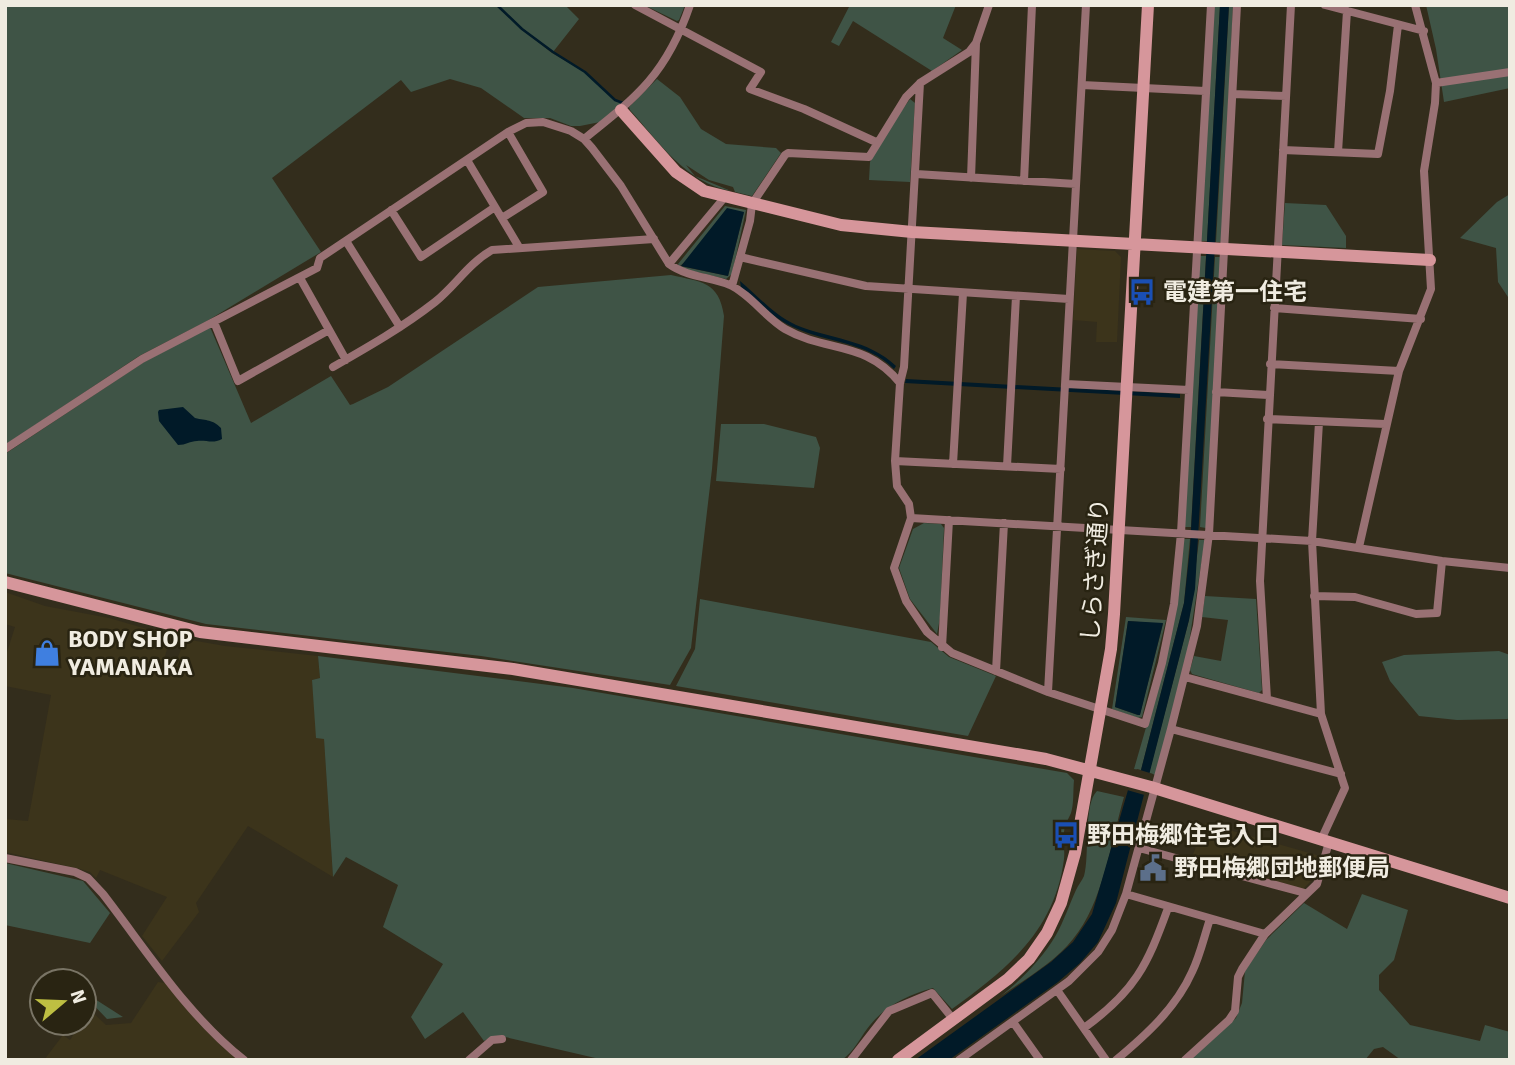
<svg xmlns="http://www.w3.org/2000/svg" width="1515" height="1065" font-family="Signika,'Noto Sans JP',sans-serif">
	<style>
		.built { fill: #3c341b }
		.green { fill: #3f5446; fill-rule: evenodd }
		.water { fill: #011a28 }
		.pier { fill: #332d1c }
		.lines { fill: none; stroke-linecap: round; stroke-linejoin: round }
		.stream { stroke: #011a28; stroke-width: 2.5 }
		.street { stroke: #997174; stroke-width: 8 }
		.secondary { stroke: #d6969b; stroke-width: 12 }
		.labels { text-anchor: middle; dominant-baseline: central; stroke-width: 5; stroke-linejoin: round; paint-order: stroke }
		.poi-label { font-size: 24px; font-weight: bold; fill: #f0ece1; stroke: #292412; text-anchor: start }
		.street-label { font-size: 24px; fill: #f0ece1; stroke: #292412 }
	</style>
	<rect width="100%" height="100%" fill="#332d1c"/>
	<!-- built -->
	<path class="built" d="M1077,249L1115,251L1121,257L1117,342H1096L1097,322L1073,320Z
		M5,592L45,606L109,618L171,636L162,666L171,675L185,639L225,646L318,656L320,678L312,680L317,738H324L333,877L248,826L196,903L199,912L162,961L142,936L167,897L100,870L96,878L90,872L80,869L5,852V819L28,821L51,695L5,686V658L15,627L5,624Z
		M1205,823L1320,856L1315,877L1303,889L1192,857Z
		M158,982L166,983L239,1060H44L63,1035L70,1040L81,1023H84V1018L89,1009L106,1025L131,1023Z"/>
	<!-- green -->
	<path class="green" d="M5,5H495L523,30L552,53L588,74L614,100L622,103L600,122L580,126H571L550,118H524L481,88L450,79L411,92L401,80L272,178L321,252L207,321L139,356L5,445Z
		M498,5H565L579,19L553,52L522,28Z
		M644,5H685L679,20L677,21Z
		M850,5H956L943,38L962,50L932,71L853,21L839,46L831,42Z
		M1213,5H1220L1207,241H1200Z
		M1229,5H1233L1222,242H1216Z
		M1426,5H1510V88L1444,102L1436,49Z
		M657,79L680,97L701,129L726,144L776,148L781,153L752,196L735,192L733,187L709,180L686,165L695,176L731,191C686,183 659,142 630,110L629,107Z
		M910,99L915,103L910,182L869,180L870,162L884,135Z
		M1510,194V300L1498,282L1496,248L1460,238L1497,202Z
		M1285,203L1326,205L1346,236V248L1282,245Z
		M725,206L746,210L732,274L726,279L680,268L678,264ZM744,212L728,276L680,266Z
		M1199,256H1206L1191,527H1184Z
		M1215,257H1221L1206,528L1200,527Z
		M671,275C701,282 719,281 724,316L712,469L691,648L670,685L481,656L206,624L5,573V454L144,362L210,327L251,423L331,376L350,405L353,404L388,387L538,287Z
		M721,424H764L816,437L820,448L814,488L716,481Z
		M924,523L941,524L944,528L940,618L937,634L910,599L899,568L913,529Z
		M1184,539H1190L1184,603L1141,770L1134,769L1164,665Z
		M1199,540H1205L1187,655L1156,775L1149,773L1189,620Z
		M1205,596L1256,599L1262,690L1259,693L1192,674L1190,670L1194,656L1221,661L1228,620L1202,617Z
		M700,599L931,642L949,657L996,676L968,736L676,686L695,649Z
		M1126,617L1166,620L1142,717L1138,718L1112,709ZM1128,621L1163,624L1140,714L1138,715L1115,707Z
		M1499,651L1510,655V718L1507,719L1457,720L1419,716L1390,681L1382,662L1404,655Z
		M318,656L573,688L1067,773L1074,780C1073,790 1074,804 1071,813C1068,820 1065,824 1064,832C1063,841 1065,850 1064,859C1055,931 1006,970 952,1009L933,988C907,995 883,1007 867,1029C859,1040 854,1051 842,1060H604L501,1036L491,1037L484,1041L463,1012L425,1039L411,1017L443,964L383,927L398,885L346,857L333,877L324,739L316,738L312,680L320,678Z
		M1097,791L1124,797C1111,842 1103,903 1073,939C1054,963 1025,979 1001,996C1022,979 1042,959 1056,935C1064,921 1069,905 1076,890C1078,885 1082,881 1084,876C1090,856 1083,804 1097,791Z
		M5,863L83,881L110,913L90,943L5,925Z
		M1362,894L1408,910L1394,960L1379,975V990L1410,1025L1480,1041L1485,1025L1510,1032V1060H1401L1383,1047L1374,1049L1365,1060H1190L1236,1018L1242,1003L1245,971L1266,940L1304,903L1347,929Z
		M87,994L123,1017L107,1019L85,996Z"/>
	<!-- water -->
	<path class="water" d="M1220,5H1229L1195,589L1189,620L1116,903L1098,942L1080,963L1058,982L949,1060H915L1051,962L1073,942L1092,914L1128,790L1141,770L1184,603L1190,548Z
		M727,208L744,212L728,276L681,266Z
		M740,281C758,296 774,315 796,325C830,339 868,339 896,366L894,369C866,341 827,343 793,327C773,318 757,301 741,287Z
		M906,379L1180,394V398L905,383Z
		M183,407L195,418C207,421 212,419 221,428L222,439C213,444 207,440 197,441C190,441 186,445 178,445L159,421L158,412L159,410Z
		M1128,621L1163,623L1140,715H1138L1115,707Z"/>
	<!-- pier -->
	<path class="pier" d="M1137,769L1153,774L1148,796L1127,790Z"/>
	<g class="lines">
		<!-- stream -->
		<path class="stream" d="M497,5L522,29L553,52L585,72L615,100L623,103"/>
		<!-- street -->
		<path class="street" d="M635,5L761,72L750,89L804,109L876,142
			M1325,5L1424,31
			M920,83L904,367L900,383L895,461L897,486L909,504L911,518L894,568L906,601L927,632L952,653L1048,692L1145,724L1162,663L1174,604L1181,533L1211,5
			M1436,83L1510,72
			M1082,85L1205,91
			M1233,94L1286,96
			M584,139C638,96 667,73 690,5
			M1283,150L1378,154L1390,91L1398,25
			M1338,152L1347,11
			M467,160L519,247
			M916,174L1076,184
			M971,178L976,43
			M1024,181L1032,5
			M391,210L421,257L495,207
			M502,218L543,192L508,132
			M346,241L400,327
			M740,257L866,286L1069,299
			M669,264L724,198
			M300,278L346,360
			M732,286L750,221L752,204L785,155L788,153L869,157L906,97L920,83L969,52L976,43L989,5
			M1274,308L1421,319
			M214,322L238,381L329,330
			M1270,364L1399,371
			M333,367C368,347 403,327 435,302C455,286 469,263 492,250L654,239
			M1066,384L1189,390
			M1216,392L1268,395
			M1267,419L1385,424
			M1319,422L1312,541L1321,714L1345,788L1321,840
			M5,449L142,359L317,268L320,258L508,132L526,123L543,122L571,131L584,139L592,148L621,186L669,264C687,277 710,277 730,285C751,295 765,317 785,329C827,353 865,340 900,383
			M895,461L1061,469
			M953,464L963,293
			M1007,466L1016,296
			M911,518L1312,541L1442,561L1510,568
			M1359,547L1399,371L1431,289L1424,171L1435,103L1436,83L1415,5
			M1314,596L1355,597L1416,614L1437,613L1442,561
			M942,647L949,520
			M996,671L1004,523
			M1185,677L1321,714
			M1048,692L1086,5
			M1267,699L1260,581L1291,5
			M1171,729L1341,774
			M1139,848L1305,893
			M5,858L75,872L88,878L103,894C147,951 187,1015 244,1060
			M1126,894L1265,934
			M1057,990L1106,1060
			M1013,1022L1040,1060
			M1084,1028C1135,991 1147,966 1168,908
			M469,1060L492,1040L502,1039
			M851,1060L889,1011L932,993L953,1019
			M959,1060L1069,981L1098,952L1112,930L1126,894L1171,729L1197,626L1209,534L1237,5
			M1116,1060C1146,1035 1176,1008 1192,972C1200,956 1204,937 1210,919
			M1185,1060L1229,1020L1235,1011L1238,977L1242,969L1265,934L1317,884L1329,842"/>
		<!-- secondary -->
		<path class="secondary" d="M621,110L676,172L704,191L841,225L912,232L1430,260
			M5,582L200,632L513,669L1046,759L1151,787L1510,898
			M898,1060L1008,979L1029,959L1047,933L1061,903L1075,853L1111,649L1114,614L1148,5"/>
	</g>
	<!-- icons -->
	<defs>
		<symbol id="bus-bare" viewBox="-9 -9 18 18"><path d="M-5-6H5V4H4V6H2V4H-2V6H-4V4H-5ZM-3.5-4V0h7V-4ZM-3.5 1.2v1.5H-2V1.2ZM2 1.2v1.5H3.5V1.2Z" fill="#1a4fb4" stroke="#292412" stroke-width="2.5" paint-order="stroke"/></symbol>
		<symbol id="shop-bare" viewBox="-9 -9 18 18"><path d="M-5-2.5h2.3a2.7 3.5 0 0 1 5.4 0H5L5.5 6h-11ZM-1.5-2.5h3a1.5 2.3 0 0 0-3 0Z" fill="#3f7fe0" stroke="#292412" stroke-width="2.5" paint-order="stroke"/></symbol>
		<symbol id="civic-bare" viewBox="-9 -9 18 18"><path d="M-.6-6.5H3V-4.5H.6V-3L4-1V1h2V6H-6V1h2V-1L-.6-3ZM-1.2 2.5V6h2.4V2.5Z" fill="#5c6f8a" stroke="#292412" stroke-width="2.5" paint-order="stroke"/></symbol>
	</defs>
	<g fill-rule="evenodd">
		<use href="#bus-bare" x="1123" y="273" width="38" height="38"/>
		<use href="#shop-bare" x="28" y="634" width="38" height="38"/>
		<use href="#bus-bare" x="1047" y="816" width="38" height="38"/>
		<use href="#civic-bare" x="1134" y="849" width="38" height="38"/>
	</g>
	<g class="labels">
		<!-- poi labels -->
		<g class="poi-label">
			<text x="1163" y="292">電建第一住宅</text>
			<text x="68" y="639">BODY SHOP<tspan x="68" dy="28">YAMANAKA</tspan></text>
			<text x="1087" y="835">野田梅郷住宅入口</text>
			<text x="1174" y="868">野田梅郷団地郵便局</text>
		</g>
		<!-- street labels -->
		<g class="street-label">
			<text transform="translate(1095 570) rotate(-86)">しらさぎ通り</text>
		</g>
	</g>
	<!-- border -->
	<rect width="1515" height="1065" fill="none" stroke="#f0ece1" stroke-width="14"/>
	<!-- north arrow -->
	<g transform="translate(63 1002) rotate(71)"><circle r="33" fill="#292412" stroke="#797465" stroke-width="2"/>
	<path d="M0-5L12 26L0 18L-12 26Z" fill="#bebf42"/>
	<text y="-10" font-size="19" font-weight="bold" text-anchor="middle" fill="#f0ece1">N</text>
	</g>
</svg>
